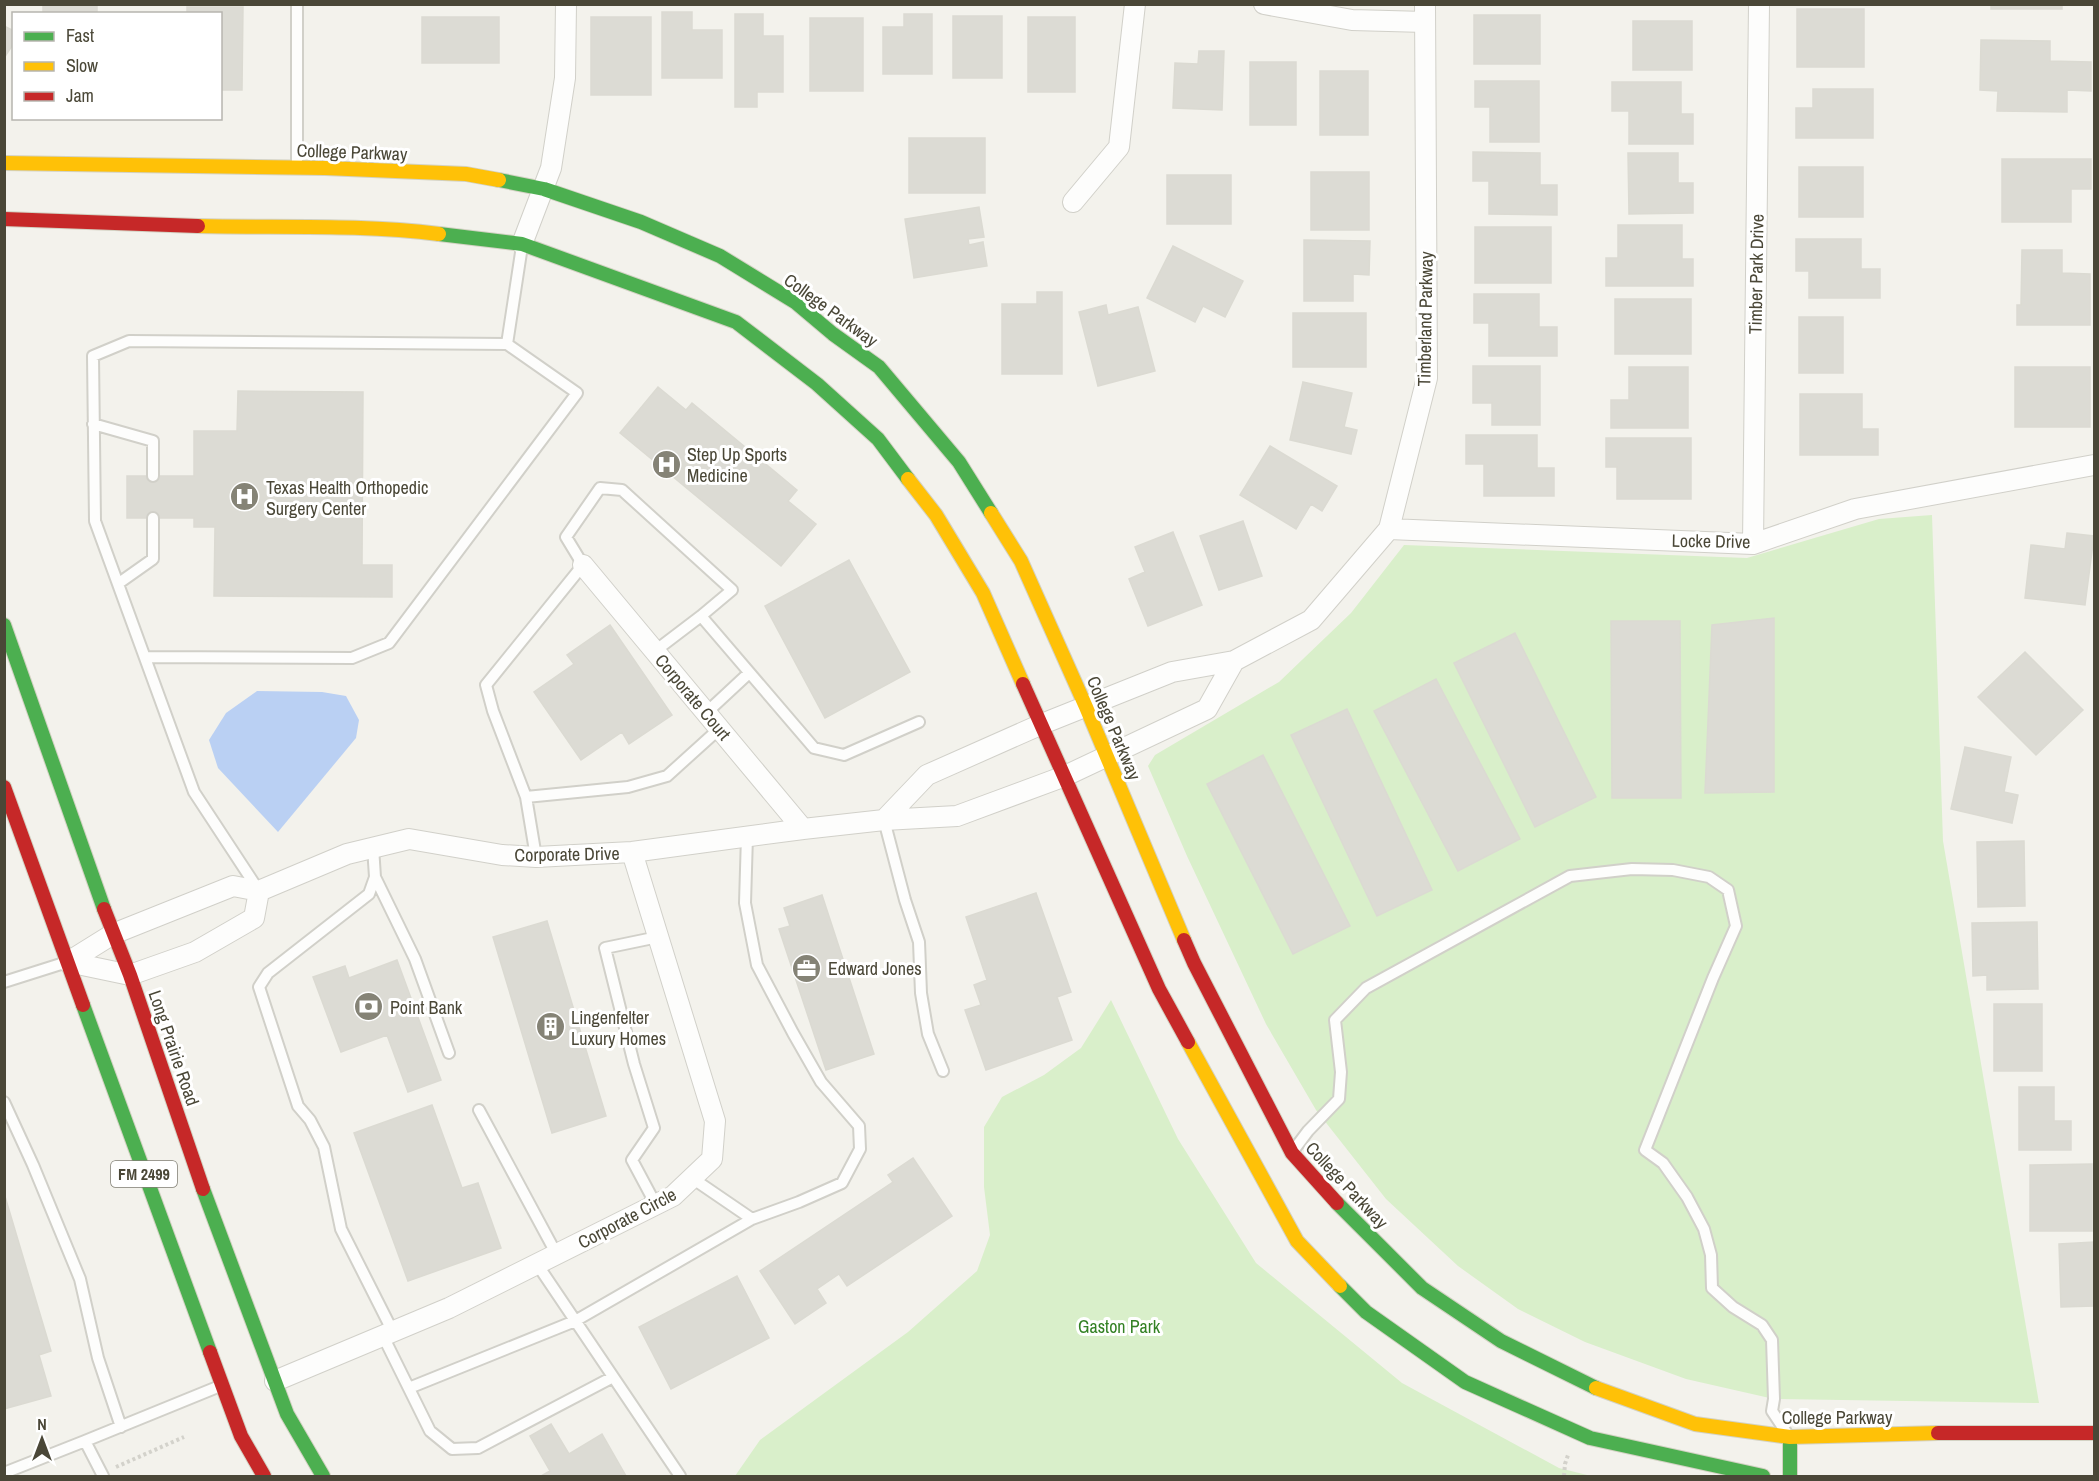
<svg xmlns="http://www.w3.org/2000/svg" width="2099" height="1481" font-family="'Archivo Narrow',sans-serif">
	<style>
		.green { fill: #d9efca }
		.water { fill: #bad0f3 }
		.building { fill: #dcdbd4; stroke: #dbdad2; stroke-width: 1.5 }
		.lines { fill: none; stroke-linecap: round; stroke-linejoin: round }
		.lane-casing { stroke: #d1d0c9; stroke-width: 14 }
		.street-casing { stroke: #d1d0c9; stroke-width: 22 }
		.fast-casing { stroke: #d3d2c3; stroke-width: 16 }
		.slow-casing { stroke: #d3d2c3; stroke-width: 16 }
		.jam-casing { stroke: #d3d2c3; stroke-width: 16 }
		.path { stroke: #d3d2cb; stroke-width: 4; stroke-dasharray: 3 3; stroke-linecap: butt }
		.lane { stroke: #fdfdfc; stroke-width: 10 }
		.street { stroke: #fdfdfc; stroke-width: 20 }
		.fast { stroke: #4caf50; stroke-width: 14 }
		.slow { stroke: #ffc107; stroke-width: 14 }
		.jam { stroke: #c62828; stroke-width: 14 }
		.labels { text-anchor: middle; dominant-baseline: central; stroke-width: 6; stroke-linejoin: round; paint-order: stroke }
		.shield { fill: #fff; stroke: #807e73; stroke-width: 1.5 }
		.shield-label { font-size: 16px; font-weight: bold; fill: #4a4737 }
		.street-label { font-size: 18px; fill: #4a4737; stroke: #fff }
		.poi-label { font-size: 18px; fill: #4a4737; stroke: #fff; text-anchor: start }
		.park-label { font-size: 18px; fill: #338124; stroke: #fff }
	</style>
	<rect width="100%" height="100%" fill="#f3f2ec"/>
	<!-- green -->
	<path class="green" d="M1932,515L1943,841L2039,1403L1774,1399L1686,1379L1585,1342L1518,1309L1458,1266L1386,1199L1316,1110L1266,1024L1187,856L1148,766L1155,755L1279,682L1351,613L1404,545L1747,558L1879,519Z
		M1111,1000L1178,1139L1256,1263L1402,1383L1559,1468L1591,1476H735L760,1440L908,1332L977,1271L990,1235L984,1187V1127L1002,1097L1044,1075L1081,1048Z"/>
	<!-- water -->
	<path class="water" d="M257,691L322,692L346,696L359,720L356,738L278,832L218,768L209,740L226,713Z"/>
	<!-- building -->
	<path class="building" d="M43,4L97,5V14H43Z
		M1991,4H2062V9H1991Z
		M187,7H243L242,90H220V14H187Z
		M1797,9H1864V67H1797Z
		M662,12H692V30H722V78H662Z
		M735,14H763V36H783V92H757V107H735Z
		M904,14H932V74H883V27H904Z
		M1474,15H1540V64H1474Z
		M953,16H1002V78H953Z
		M422,17H499V63H422Z
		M591,17H651V95H591Z
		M1028,17H1075V92H1028Z
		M810,18H863V91H810Z
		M1633,21H1692V70H1633Z
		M4,26L14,31V43L4,58Z
		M1981,40L2050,41V61L2091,62V91L2067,90V112L1997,111L1998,91L1980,90Z
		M1199,51H1224L1222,110L1173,108L1175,63L1198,64Z
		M1250,62H1296V125H1250Z
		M1320,71H1368V135H1320Z
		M1475,81H1539V142H1490V107H1475Z
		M1612,82H1681V114H1693V144H1629V111H1612Z
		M1813,89H1873V138H1796V108H1813Z
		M909,138H985V193H909Z
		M1473,152L1540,153V185H1557V215L1489,214V181H1473Z
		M1628,153H1678V183H1693V213L1629,214Z
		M2002,159H2091V189H2071V222H2002Z
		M1799,167H1863V217H1799Z
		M1311,172H1369V230H1311Z
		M1167,175H1231V224H1167Z
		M979,207L984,237L968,239L969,245L983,242L987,266L914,278L905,219Z
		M1618,225H1682V259H1693V286H1606V258H1618Z
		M1475,227H1551V283H1475Z
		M1796,239H1861V269H1880V298H1809V271H1796Z
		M1304,240L1370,241L1369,275L1353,274V301H1304Z
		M1173,246L1243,281L1225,317L1203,306L1195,322L1147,298Z
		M2022,250H2062V273L2090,274V325H2017V305H2021Z
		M1037,292H1062V374H1002V304H1037Z
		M1474,294H1539V327H1557V356H1489V323H1474Z
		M1615,299H1691V354H1615Z
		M1106,305L1108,315L1138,307L1155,371L1098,386L1079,312Z
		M1293,313H1366V367H1293Z
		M1799,317H1843V373H1799Z
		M1473,366H1540V425H1492V403H1473Z
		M1629,367H1688V428H1611V400H1629Z
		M2015,367H2090V427H2015Z
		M1303,382L1352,393L1344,427L1357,430L1351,454L1290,440Z
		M658,387L686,410L692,403L797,490L788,501L816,524L781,566L620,433Z
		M238,391L363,392L362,565H392V597L214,596L215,527H194V518H127V476H194V431H237Z
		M1800,394H1862V429H1878V455H1800Z
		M1466,435H1537V468H1554V496H1484V464H1466Z
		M1606,438H1691V499H1617V467H1606Z
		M1270,446L1337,486L1322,511L1311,504L1296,529L1240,495Z
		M1243,521L1262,576L1219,590L1200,536Z
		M1173,532L1202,605L1148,626L1129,579L1145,572L1135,547Z
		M2067,533L2094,536L2085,605L2025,598L2031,545L2065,549Z
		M849,560L910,672L825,718L765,606Z
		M1774,618V792L1705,793L1712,625Z
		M1611,621H1680L1681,798H1612Z
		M610,625L672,715L629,744L622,732L581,760L534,692L574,664L567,655Z
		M1515,633L1596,797L1535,827L1454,663Z
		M2025,652L2083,710L2036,755L1978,697Z
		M1436,679L1520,839L1458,871L1374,711Z
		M1347,709L1432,890L1377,916L1291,735Z
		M1965,747L2011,757L2004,792L2018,795L2012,823L1951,809Z
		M1263,755L1350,926L1293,954L1207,784Z
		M2024,841L2025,906L1978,907L1977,842Z
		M1036,893L1071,992L1057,997L1072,1040L986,1070L965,1010L981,1005L974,985L987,980L966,917Z
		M822,895L874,1054L826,1070L779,929L790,926L784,908Z
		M547,921L606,1116L552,1133L493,937Z
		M2037,922L2038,989L1987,990V975L1973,976L1972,923Z
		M397,960L441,1080L408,1092L387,1035L341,1052L313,977L345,966L349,978Z
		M1994,1004H2042V1071H1994Z
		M2019,1087H2054V1121H2071V1150H2019Z
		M432,1105L462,1188L478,1183L501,1248L408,1281L354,1133Z
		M913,1158L952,1216L847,1286L839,1274L817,1289L826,1303L795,1324L760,1271L893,1182L888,1175Z
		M2092,1164V1231H2030V1165Z
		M4,1193L51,1351L39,1355L51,1396L4,1409Z
		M2094,1242V1306L2061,1307L2059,1244Z
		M737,1276L769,1338L671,1389L639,1327Z
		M551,1424L569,1454L602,1434L626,1476H541L550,1471L530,1436Z"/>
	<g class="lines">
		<defs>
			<path id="lane" d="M297,166V4
				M507,344L522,246
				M93,424L153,441V476
				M119,583L153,559V518
				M655,651L701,616
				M145,657L352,658L389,643L577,393L507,344L129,341L93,356L95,521L194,792L259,891
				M706,713L749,673
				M526,797L628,787L667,776L719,729
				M884,820L905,900L919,942L921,993L928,1034L943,1071
				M373,847L375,877L369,894L268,973L259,987L298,1106L310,1120L324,1147L341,1229L393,1332
				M536,857L526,797L493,711L486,685L583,565L566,537L600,488L622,490L732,590L701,616L814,748L844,755L919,722
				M375,877L415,959L449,1053
				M4,982L64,963
				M4,1102L33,1165L80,1279L98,1358L121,1427
				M479,1110L557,1255
				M1293,1151L1308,1131L1339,1099L1341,1072L1335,1020L1366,988L1570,876L1632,869L1673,870L1709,877L1728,890L1736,926L1713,978L1645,1150L1663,1163L1687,1197L1704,1229L1711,1255L1712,1288L1733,1307L1762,1325L1772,1340L1774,1399L1772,1411L1786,1432
				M692,1178L752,1219L799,1202L842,1183L860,1149L859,1126L821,1082L793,1033L757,965L745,903L747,836
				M656,1205L632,1160L654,1128L634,1064L605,948L658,937
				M537,1264L680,1476
				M383,1336L430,1431L452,1449L478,1448L613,1377
				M409,1388L575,1321L752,1219
				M4,1473L85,1441
				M103,1476L85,1441L220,1386"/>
			<path id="street" d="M1264,4L1352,20L1425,22
				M1073,202L1119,147L1135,4
				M522,244L551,168L565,78L566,4
				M1389,529L1753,544L1855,509L2094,465
				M1753,544L1759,4
				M583,565L803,829
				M884,820L927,775L1042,724L1172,672L1234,661L1311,620L1389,529L1427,378L1425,4
				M68,962L113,934L233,886L259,891L347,854L409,839L502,855L536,857L632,852L803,829L884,820L957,816L1065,776L1207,709L1234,661
				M68,962L130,975L195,952L254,918L259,891
				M275,1381L449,1308L673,1196L712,1159L715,1121L632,852"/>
			<path id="fast" d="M499,180L544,189L641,222L720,256L795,302L833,334L879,367L959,462L991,513
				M439,234L522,244L736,322L817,384L878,439L908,479
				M4,625L104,909
				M83,1005L210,1352
				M203,1189L287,1414L323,1476
				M1337,1203L1422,1288L1501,1341L1596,1388
				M1340,1286L1366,1312L1465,1382L1590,1438L1763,1476
				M1790,1437V1476"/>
			<path id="slow" d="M4,163L325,168L466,174L499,180
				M198,226C278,228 359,224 439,234
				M908,479L936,515L983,593L1023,684
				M991,513L1021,561L1086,707L1184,940
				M1188,1042L1297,1241L1340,1286
				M1596,1388L1695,1424L1790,1437L1938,1433"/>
			<path id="jam" d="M4,219L198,226
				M1023,684L1159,989L1188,1042
				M4,787L83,1005
				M104,909L130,975L203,1189
				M1184,940L1194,963L1292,1153L1337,1203
				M210,1352L241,1436L264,1476
				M1938,1433H2094"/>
		</defs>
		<!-- lane casing -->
		<use href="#lane" class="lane-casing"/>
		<!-- street casing -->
		<use href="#street" class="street-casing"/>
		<!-- fast casing -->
		<use href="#fast" class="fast-casing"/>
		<!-- slow casing -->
		<use href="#slow" class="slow-casing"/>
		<!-- jam casing -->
		<use href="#jam" class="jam-casing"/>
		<!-- path -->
		<path class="path" d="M116,1467L184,1437
			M1564,1476L1565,1464L1568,1455"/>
		<!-- lane -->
		<use href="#lane" class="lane"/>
		<!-- street -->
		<use href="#street" class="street"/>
		<!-- fast -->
		<use href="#fast" class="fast"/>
		<!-- slow -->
		<use href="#slow" class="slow"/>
		<!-- jam -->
		<use href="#jam" class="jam"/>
	</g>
	<!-- icons -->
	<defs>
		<symbol id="hospital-disc" viewBox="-11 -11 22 22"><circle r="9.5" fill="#858376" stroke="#fff"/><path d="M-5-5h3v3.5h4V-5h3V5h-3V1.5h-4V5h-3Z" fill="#fff"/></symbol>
		<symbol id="office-disc" viewBox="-11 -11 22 22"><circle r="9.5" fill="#858376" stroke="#fff"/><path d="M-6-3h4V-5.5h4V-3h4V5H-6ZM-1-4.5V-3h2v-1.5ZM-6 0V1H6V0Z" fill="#fff"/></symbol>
		<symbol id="bank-disc" viewBox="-11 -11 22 22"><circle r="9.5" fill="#858376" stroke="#fff"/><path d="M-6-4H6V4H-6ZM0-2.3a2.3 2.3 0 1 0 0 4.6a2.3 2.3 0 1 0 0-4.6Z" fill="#fff"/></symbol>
		<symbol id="building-disc" viewBox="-11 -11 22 22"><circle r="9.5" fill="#858376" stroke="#fff"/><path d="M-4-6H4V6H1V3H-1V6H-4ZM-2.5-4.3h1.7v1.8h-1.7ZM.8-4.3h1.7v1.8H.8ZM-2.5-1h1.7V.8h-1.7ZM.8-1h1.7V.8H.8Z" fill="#fff"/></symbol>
	</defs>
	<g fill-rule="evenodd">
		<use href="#hospital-disc" x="650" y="448" width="33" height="33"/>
		<use href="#hospital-disc" x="228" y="480" width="33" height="33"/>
		<use href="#office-disc" x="790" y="952" width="33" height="33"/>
		<use href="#bank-disc" x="352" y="990" width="33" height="33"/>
		<use href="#building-disc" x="534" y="1010" width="33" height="33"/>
	</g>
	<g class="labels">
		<!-- shield labels -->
		<rect class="shield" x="111" y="1161" width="66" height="26" rx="4.5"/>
		<g class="shield-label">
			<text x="144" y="1174">FM 2499</text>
		</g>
		<!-- street labels -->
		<g class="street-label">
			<text transform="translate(352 152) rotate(2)">College Parkway</text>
			<text transform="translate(1756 274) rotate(-89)">Timber Park Drive</text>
			<text transform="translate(831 310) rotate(36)">College Parkway</text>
			<text transform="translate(1425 319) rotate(-89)">Timberland Parkway</text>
			<text transform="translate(1711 541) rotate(1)">Locke Drive</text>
			<text transform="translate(693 697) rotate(50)">Corporate Court</text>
			<text transform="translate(1114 728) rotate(67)">College Parkway</text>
			<text transform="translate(567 854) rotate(-1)">Corporate Drive</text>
			<text transform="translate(174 1048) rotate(71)">Long Prairie Road</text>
			<text transform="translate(1347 1185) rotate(47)">College Parkway</text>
			<text transform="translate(627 1218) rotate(-28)">Corporate Circle</text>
			<text x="1837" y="1417">College Parkway</text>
		</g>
		<!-- poi labels -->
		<g class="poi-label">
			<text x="687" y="454">Step Up Sports<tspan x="687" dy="21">Medicine</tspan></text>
			<text x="266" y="487">Texas Health Orthopedic<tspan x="266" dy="21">Surgery Center</tspan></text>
			<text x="828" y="968">Edward Jones</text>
			<text x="390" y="1007">Point Bank</text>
			<text x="571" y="1017">Lingenfelter<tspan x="571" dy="21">Luxury Homes</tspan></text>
		</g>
		<!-- park labels -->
		<g class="park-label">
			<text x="1119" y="1326">Gaston Park</text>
		</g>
	</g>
	<!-- border -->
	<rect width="2099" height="1481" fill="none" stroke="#4a4737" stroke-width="12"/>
	<!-- legend -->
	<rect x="12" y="12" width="210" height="108" fill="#ffffff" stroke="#b7b5af" stroke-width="1.5"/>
	<rect x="24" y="32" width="30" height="9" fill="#4caf50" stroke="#b7b5af" stroke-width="1.5"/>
	<text x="66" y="42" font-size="18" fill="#4a4737">Fast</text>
	<rect x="24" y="62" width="30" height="9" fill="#ffc107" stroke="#b7b5af" stroke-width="1.5"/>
	<text x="66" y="72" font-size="18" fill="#4a4737">Slow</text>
	<rect x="24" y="92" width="30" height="9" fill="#c62828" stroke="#b7b5af" stroke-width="1.5"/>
	<text x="66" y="102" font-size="18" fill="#4a4737">Jam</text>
	<!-- north arrow -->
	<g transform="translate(42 1439)" stroke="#ffffff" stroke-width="4.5" paint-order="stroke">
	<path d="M0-4.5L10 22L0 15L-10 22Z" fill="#4a4737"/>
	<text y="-9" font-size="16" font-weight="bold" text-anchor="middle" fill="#4a4737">N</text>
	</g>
</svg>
